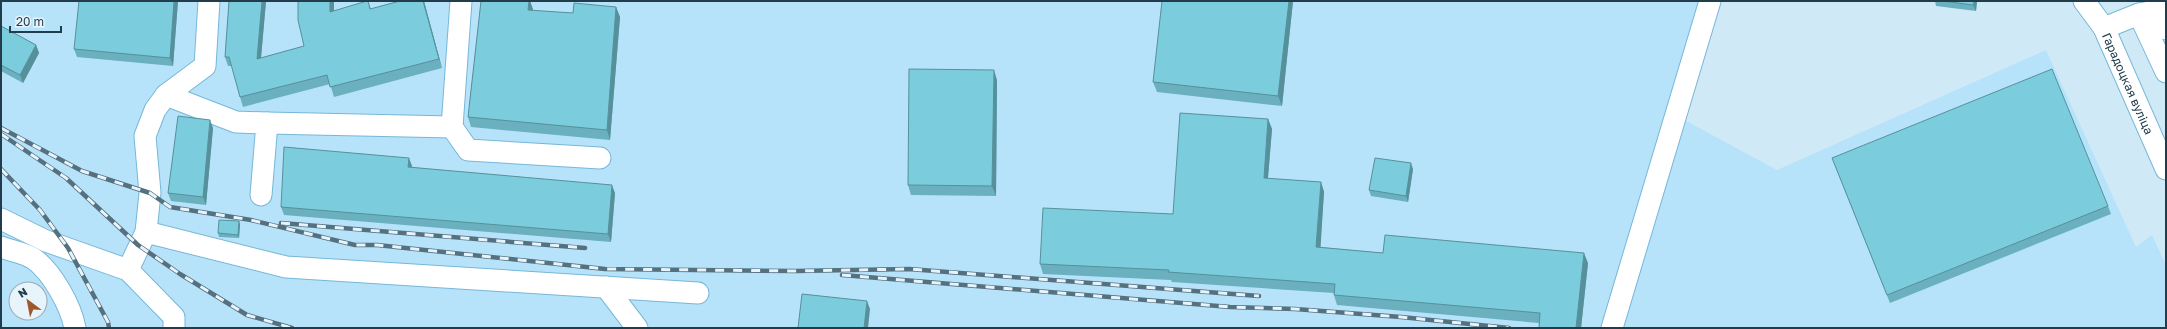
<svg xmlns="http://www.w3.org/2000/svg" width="2167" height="329" font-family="'Golos Text',sans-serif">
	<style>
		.built { fill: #b7e3fa; fill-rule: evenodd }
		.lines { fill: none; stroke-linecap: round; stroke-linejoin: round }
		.minor-casing { stroke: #76b7d9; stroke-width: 23 }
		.minor { stroke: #fff; stroke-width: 21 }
		.rail-casing { stroke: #55707e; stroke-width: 4.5 }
		.rail { stroke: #e7f4fb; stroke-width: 3; stroke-dasharray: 9; stroke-linecap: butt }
		.wall { fill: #6ab0be }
		.shaded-wall { fill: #56909b }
		.building { fill: #7bcddd; stroke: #56909b }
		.labels { text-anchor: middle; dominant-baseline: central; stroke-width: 4; stroke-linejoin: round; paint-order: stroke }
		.street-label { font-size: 12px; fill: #213c4a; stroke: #e7f4fb }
	</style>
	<rect width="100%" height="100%" fill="#d0e9f7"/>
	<!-- built -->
	<path class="built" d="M1,1H1699L1666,110L1777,170L2046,50L2136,247L2152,235L2166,265V328H1ZM16,289H40V313H16Z"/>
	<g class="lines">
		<defs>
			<g id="minor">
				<path id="s1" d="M2084,1L2104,28L2166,169"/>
				<path d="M2158,11L2166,29"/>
				<path d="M2139,14L2166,72"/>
				<path d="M2104,28L2139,14L2166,9"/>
				<path d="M166,95L205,66L209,1"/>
				<path d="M267,123L452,127L468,150L600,158"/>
				<path d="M452,127L461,1"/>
				<path d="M1,219L46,241L128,270L174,317V328"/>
				<path d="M146,232L286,267L698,293"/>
				<path d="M1,247C11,251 25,253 34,259C52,272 71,306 75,328"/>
				<path d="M128,270L146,232L150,193L145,136L155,110L166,95L236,122L267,123L261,195"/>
				<path d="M606,287L637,328"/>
				<path d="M1612,328L1710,1"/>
			</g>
		</defs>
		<!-- minor casing -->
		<use href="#minor" class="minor-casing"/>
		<!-- minor -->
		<use href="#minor" class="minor"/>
		<defs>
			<path id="rail" d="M1,128L82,171L150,193L170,207L251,220L355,245H377L605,269L796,271L909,269L1259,296
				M1,134L66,178L138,245L180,274L247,315L292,328
				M1,169L40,210L68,248L108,322L109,328
				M281,223L585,248
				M842,275L1230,307L1295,309L1401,317L1509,328"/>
		</defs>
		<!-- rail casing -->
		<use href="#rail" class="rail-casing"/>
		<!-- rail -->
		<use href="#rail" class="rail"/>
	</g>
	<!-- wall -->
	<path class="wall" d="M178,1L173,66L77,57L74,49Z
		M229,1H266L261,58L304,46L334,11L368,1L371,9L400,1H424L442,68L334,97L330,84L243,107L240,97L232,66H228L225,57Z
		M481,1H530L533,11L573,13L616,7L620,17L610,140L471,127L468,117Z
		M1293,1L1282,106L1157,92L1153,82Z
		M1935,1H1977L1976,11L1936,6Z
		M1,26L36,45L39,53L23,83L1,71Z
		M997,80L996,196L911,195L908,185Z
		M1268,119L1272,129L1268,179L1321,182L1324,192L1320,247L1383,253L1588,263L1581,328H1539V323L1337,305L1334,295V293L1172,282L1171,280L1043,274L1040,264L1173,214Z
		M213,128L206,205L171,201L168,193Z
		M1832,158L2108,206L2111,214L1890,303Z
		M412,166V167L615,193L611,242L284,215L281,207Z
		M1413,169L1408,202L1371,196L1369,190Z
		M240,224L239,238L219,237L218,233Z"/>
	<!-- shaded-wall -->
	<path class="shaded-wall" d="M174,1H178L173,66L170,58Z
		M262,1H266L260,69L257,59Z
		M330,1H334V21L330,12Z
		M423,1H424L425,5L442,68L439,59Z
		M529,1H530L533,9L532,20L528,10Z
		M1289,1H1293L1282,106L1278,96Z
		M1974,1H1977L1976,11L1973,5Z
		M616,7L620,17L610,140L607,130Z
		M36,45L39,53L23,83L20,75Z
		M994,70L997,80L996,196L992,186Z
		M1268,119L1272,129L1267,188L1264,178Z
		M210,120L213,128L206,205L203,197Z
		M409,158L412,166L411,175L408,167Z
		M1411,163L1413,169L1408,202L1406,196Z
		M1321,182L1324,192L1320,256L1316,247Z
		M612,185L615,193L611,242L608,234Z
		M239,221L240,224L239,238L238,235Z
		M1584,253L1588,263L1581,328H1576Z
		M867,301L870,309L868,328H864Z"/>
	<!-- building -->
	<path class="building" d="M79,1H174L170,58L74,49Z
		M229,1H262L257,59L304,46L298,20V1H330V12L367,1H368L370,9L400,1H423L439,59L330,87L327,75L240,97L229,57H225Z
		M481,1H529L528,10L573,13L574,3L616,7L607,130L468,117Z
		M1162,1H1289L1278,96L1153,82Z
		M1943,1H1974L1973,5Z
		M1,26L36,45L20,75L1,65Z
		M909,69L994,70L992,186L908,185Z
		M2052,69L2108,206L1887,295L1832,158Z
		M1180,113L1268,119L1264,178L1321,182L1316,247L1383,253L1385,235L1584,253L1576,328H1539L1540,313L1334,295L1335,284L1168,272L1169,270L1040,264L1043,208L1173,214Z
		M178,116L210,120L203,197L168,193Z
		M284,147L409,158L408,167L612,185L608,234L281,207Z
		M1375,158L1411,163L1406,196L1369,190Z
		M219,220L239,221L238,235L218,233Z
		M802,294L867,301L864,328H798Z"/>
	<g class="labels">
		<!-- street labels -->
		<g class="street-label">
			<text stroke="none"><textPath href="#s1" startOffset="94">Гарадоцкая вуліца</textPath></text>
		</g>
	</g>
	<!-- border -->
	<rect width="2167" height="329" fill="none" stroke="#213c4a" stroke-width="4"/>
	<!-- north arrow -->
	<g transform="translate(28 301) rotate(328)"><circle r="19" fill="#e7f4fb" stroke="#98aab4"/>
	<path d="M0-3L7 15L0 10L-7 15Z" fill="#9d592b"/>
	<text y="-6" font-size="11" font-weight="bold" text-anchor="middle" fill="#213c4a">N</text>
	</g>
	<!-- scale -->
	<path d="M10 26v6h51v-6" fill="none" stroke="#213c4a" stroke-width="2"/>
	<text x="16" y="26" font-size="12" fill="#213c4a" stroke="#e7f4fb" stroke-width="3" paint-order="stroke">20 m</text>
</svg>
